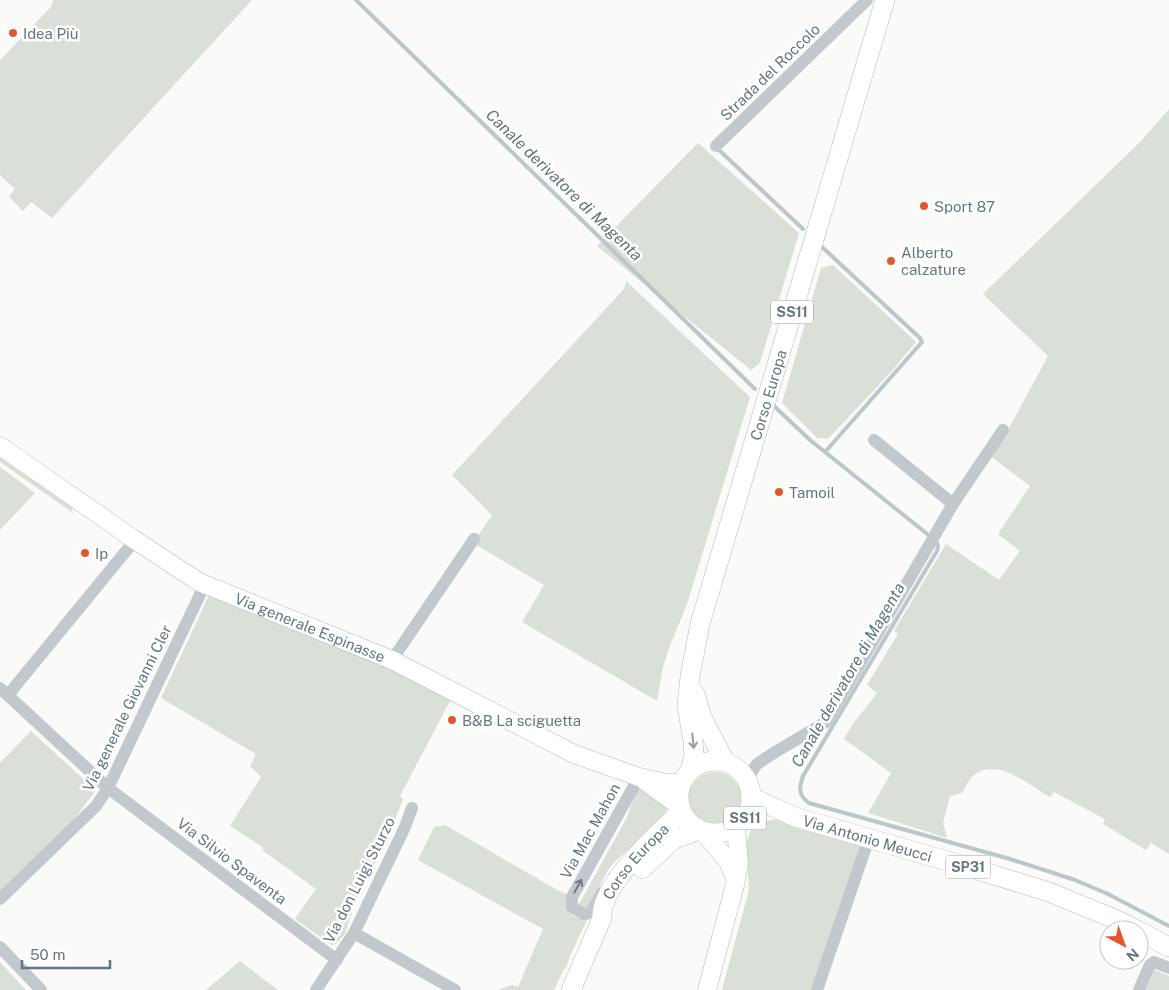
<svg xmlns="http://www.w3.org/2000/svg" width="1169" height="990" font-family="'Public Sans',sans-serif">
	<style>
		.green { fill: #dadfd7 }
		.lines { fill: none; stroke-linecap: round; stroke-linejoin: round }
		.stream { stroke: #bbc7cb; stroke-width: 4 }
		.secondary-casing { stroke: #b3babf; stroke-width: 19 }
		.primary-casing { stroke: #b5babe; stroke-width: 20 }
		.street { stroke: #c3c8cc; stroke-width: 12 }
		.secondary { stroke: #fff; stroke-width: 18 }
		.primary { stroke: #fff; stroke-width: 19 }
		.oneway { stroke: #939fa8 }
		.oneway2 { stroke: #6a7a87 }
		.poi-dot { fill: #e4572e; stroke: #fff; stroke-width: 2 }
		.labels { text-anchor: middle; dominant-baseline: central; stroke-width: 5; stroke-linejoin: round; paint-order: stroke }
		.shield { fill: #fff; stroke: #939fa8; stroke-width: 1 }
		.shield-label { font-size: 14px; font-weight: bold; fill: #657683 }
		.poi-label { font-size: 15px; fill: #657683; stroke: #fff; text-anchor: start }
		.street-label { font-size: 15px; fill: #657683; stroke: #fff }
		.water-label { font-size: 16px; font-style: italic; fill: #60757c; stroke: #fff }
	</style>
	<rect width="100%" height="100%" fill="#fafaf8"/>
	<!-- green -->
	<path class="green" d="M53,0H252L52,218L31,202L23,211L9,197L15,189L0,175V60L51,7Z
		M1169,109V854L1151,843L1146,850L1103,824L1105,819L1054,792L1050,797C1028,785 994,753 970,779C967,783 965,788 962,793L950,796L943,823L947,838L868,813L891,773L844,739L853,724L877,693L867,685L898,634L894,631L946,544L999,580L1020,551L998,534L1030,486L990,456L1008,430L1048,356L983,294L1140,142Z
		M698,143L799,233L760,363L751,370L597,246Z
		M833,265L916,342L890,373L828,439L817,438L782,403L821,268Z
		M626,281L750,397L687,604L669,648L663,667L657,701L522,622L544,585L473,543L492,515L452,475L624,289Z
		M0,455L71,503L73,513L0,462Z
		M0,467L35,493L0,530Z
		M210,593L399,670L451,699L400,796L403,799L389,835L355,902L345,934L336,944L331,945L295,919L316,889L262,850L264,848L230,826L261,777L250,766L256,754L161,698Z
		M31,731L90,785L94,793L71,823L0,895V763Z
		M688 799a27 27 0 1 1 54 0a27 27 0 1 1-54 0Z
		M641,788L667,807C662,830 627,847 612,865C601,877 599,897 587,908L579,904L626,819L637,789Z
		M780,819L862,844L812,990H722L749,890L746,845L750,832L754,826L764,821Z
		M445,825L559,891V892L560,891L568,895V909L573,916L587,920L570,956L566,968L564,969L554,990H498L512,985L518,987L543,929L418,860L434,827Z
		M240,961L278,990H206Z
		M0,962L26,990H0Z
		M1155,970L1169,976V990H1146Z"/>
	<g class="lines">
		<!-- stream -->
		<path class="stream" d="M356,0L755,389
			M719,150L803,229
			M822,247L920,338L922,342L825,452
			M774,406L810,440L936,541L938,546L937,551L803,776C799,788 798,795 809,803L1010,859L1075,880L1108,894L1169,926"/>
		<defs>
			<g id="secondary">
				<path id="s1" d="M0,446L135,540L199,582L392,660L574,754L639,777L666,783H681"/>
				<path d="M646,782L679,806"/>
				<path d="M703,832L728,861L735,878"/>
				<path d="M707,990L736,881L739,864L736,827"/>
			</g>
			<g id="primary">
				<path d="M695,694L702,717L725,762"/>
				<circle cx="715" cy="797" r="36"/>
				<path id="s2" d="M690,771L694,755L693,741L687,706L690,676L700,624L885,0"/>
				<path id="s3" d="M751,797L795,817L968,867L1049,892L1117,920L1137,930"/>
				<path d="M642,869L674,839L699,830"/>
				<path d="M1139,931L1169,947"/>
				<path id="s4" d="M571,990L602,918C600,885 658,833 681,812"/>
			</g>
		</defs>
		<!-- secondary casing -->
		<use href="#secondary" class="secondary-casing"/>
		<!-- primary casing -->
		<use href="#primary" class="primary-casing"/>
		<!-- street -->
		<path class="street" d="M716,146L867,0
			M874,440L953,504
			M392,660L474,539
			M0,688L108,788L337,960
			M8,695L135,540
			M747,779L757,764L772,754L826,722L953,504L1003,430
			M602,893L591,913L584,914L572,907V897L639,777
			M0,899L96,806L108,788L205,584
			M354,933L455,990
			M0,947L41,990
			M316,990L354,933L405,827L412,808
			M817,990L869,838
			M1139,990L1150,965L1154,962L1169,968"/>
		<!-- secondary -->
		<use href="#secondary" class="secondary"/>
		<!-- primary -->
		<use href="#primary" class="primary"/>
	</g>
	<!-- one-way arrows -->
	<defs><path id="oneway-shaft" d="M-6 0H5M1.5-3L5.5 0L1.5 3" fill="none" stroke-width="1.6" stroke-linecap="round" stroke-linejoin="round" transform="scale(1.25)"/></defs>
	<use class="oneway" href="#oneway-shaft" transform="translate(693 741) rotate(84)"/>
	<use class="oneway2" href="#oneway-shaft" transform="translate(578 886) rotate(-61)"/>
	<!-- markers -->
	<g class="poi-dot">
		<circle cx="13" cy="33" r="5"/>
		<circle cx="924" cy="206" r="5"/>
		<circle cx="891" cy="261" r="5"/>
		<circle cx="779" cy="492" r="5"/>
		<circle cx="85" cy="553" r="5"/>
		<circle cx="452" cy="720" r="5"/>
	</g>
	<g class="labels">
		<!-- shield labels -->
		<g class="shield">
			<rect x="771" y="300.5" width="42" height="23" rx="4"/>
			<rect x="724" y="806.5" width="42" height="23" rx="4"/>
			<rect x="945.5" y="855.5" width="45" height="23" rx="4"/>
		</g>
		<g class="shield-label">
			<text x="792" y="312">SS11</text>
			<text x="745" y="818">SS11</text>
			<text x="968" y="867">SP31</text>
		</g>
		<!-- poi labels -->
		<g class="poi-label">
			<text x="23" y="33">Idea Più</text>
			<text x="934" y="206">Sport 87</text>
			<text x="901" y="252">Alberto<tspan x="901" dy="17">calzature</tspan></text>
			<text x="789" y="492">Tamoil</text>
			<text x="95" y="553">Ip</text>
			<text x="462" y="720">B&amp;B La sciguetta</text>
		</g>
		<!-- street labels -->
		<g class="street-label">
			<text transform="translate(770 72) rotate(-44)">Strada del Roccolo</text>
			<text stroke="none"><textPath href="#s2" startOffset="388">Corso Europa</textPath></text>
			<text stroke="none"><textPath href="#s1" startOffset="361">Via generale Espinasse</textPath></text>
			<text transform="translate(127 708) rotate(-64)">Via generale Giovanni Cler</text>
			<text transform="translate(590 831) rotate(-61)">Via Mac Mahon</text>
			<text stroke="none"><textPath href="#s3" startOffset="124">Via Antonio Meucci</textPath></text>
			<text transform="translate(232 861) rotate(37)">Via Silvio Spaventa</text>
			<text stroke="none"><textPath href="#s4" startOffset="146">Corso Europa</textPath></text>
			<text transform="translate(359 880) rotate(-63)">Via don Luigi Sturzo</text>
		</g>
		<!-- water labels -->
		<g class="water-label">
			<text transform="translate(564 185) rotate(44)">Canale derivatore di Magenta</text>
			<text transform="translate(848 675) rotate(-60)">Canale derivatore di Magenta</text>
		</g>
	</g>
	<!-- north arrow -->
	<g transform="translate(1124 945) rotate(139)"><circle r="24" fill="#ffffff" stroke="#c1c8cd"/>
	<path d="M0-4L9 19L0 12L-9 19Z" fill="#e4572e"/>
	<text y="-8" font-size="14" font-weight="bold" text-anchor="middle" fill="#657683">N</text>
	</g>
	<!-- scale -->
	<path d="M22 960v8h88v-8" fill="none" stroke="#657683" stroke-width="2.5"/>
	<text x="30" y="960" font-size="15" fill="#657683" stroke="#ffffff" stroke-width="4" paint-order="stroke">50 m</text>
</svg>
